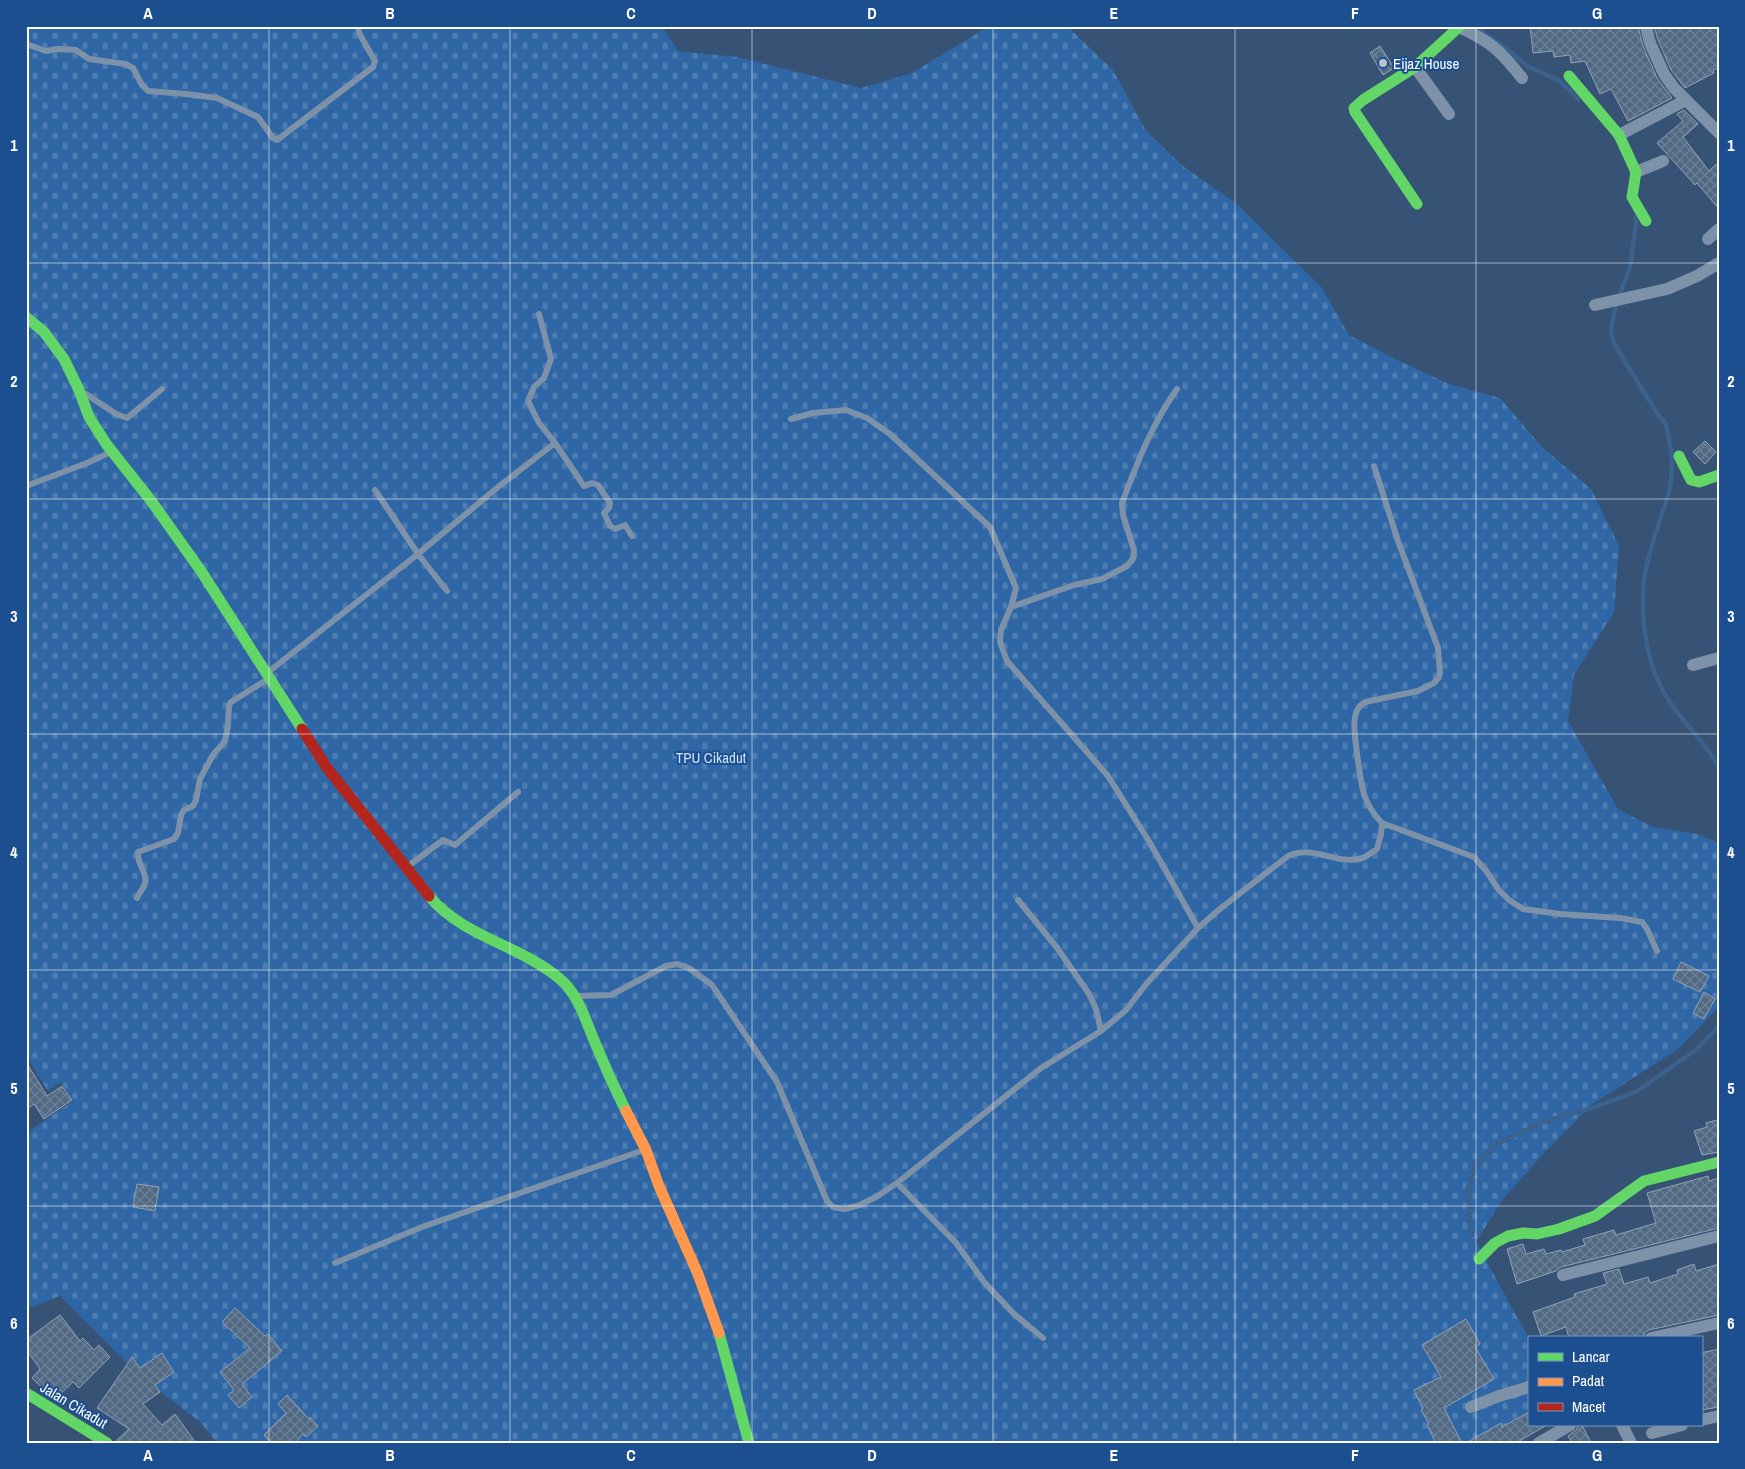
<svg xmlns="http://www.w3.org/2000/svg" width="1745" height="1469" font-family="'Archivo Narrow',sans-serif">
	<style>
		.cemetery { fill: url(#cemetery-stones) }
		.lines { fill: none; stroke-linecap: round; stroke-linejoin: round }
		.stream { stroke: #3b618d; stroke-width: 4.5 }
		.building { fill: url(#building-cross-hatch); stroke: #92a2b6 }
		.lane { stroke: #7d92a8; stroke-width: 6 }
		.street { stroke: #7d92a8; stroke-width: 12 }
		.fast { stroke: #63d668; stroke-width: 11 }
		.slow { stroke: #ff974d; stroke-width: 11 }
		.jam { stroke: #b3261e; stroke-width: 11 }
		.grid { fill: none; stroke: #fff; stroke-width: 1; stroke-opacity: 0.55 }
		.poi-dot { fill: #b9c2ce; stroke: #1b4f8f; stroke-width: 2 }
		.labels { text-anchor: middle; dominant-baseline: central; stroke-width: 4; stroke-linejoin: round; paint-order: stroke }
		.poi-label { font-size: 15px; fill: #fff; stroke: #1b4f8f; text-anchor: start }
		.park-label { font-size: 15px; fill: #cfe3fa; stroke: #1b4f8f }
		.street-label { font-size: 15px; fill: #fff; stroke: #1b4f8f }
		.neatline { fill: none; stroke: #fff; stroke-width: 2 }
		.grid-label { font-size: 16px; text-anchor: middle; font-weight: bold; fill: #fff }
	</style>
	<defs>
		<pattern id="cemetery-stones" width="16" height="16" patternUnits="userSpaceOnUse" patternTransform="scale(1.25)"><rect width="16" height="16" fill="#2f66a5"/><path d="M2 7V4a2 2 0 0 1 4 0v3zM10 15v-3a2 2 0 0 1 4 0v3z" fill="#4e7db2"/></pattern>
		<pattern id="building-cross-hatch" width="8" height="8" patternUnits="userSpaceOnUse" patternTransform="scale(1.25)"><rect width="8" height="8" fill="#526984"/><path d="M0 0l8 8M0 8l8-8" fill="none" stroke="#6c8096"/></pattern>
	</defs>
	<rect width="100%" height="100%" fill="#365274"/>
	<!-- cemetery -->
	<path class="cemetery" d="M26,26H662L678,51L737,57L861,88L912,73L989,26H1067L1113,70L1146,131L1184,167L1237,204L1322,288L1349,335L1395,359L1449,384L1500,398L1541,446L1591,489L1619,546L1614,612L1574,675L1568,721L1618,809L1653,827L1698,834L1719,843V1007L1677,1050L1594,1103L1547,1150L1503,1199L1476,1242L1529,1339V1402L1524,1423L1517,1443H217L200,1422L153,1386L115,1351L60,1296L26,1309V1224L28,1219L26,1211V1153L30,1150L26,1145V1133L73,1101L61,1082L48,1091L30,1062L26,1065Z"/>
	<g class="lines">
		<!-- stream -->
		<path class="stream" d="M1475,26L1512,53L1527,66L1560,81L1578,99
			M1635,217L1636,223L1630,268L1617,301L1611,330L1612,336L1614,343L1624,360L1657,413L1666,424L1672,455L1671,481L1669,492C1661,517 1652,542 1646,568C1639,604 1644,655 1661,687C1676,717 1703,738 1719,767
			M1472,1235L1470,1223L1468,1188L1475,1167L1495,1145L1541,1123L1562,1116L1586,1110L1636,1092L1697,1049L1719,1026"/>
	</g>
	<!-- building -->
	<path class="building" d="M1530,26H1553V29L1580,26H1638L1643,46L1657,78L1672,98L1628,121L1611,89L1600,94L1585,61L1571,63L1570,55L1554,57L1553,51L1533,53Z
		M1654,26H1719V68L1713,70L1714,73L1685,88L1671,70L1658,40Z
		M1380,46L1394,68L1383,75L1370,53Z
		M1684,110L1698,124L1683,137L1709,171L1719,162V209L1697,183L1695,185L1657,143L1683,121L1677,114Z
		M1705,441L1716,452L1705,464L1693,452Z
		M1681,962L1709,976L1700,992L1673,979Z
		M1704,992L1715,999L1704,1019L1693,1013Z
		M26,1062L47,1096L62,1086L72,1100L44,1119L34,1104L26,1110Z
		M1717,1120L1719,1123V1152L1702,1155L1694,1131L1707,1127L1706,1123Z
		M1708,1176L1709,1181L1719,1178V1228L1561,1267L1556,1271L1517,1284L1507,1249L1523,1244L1526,1254L1544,1249L1546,1254L1561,1250L1562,1252L1585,1245L1583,1239L1614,1230L1616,1235L1656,1223L1647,1193Z
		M137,1184L159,1187L155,1211L133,1207Z
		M1694,1264L1696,1271L1719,1264V1315L1649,1330L1645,1332L1643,1338H1569L1566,1327L1541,1336L1533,1312L1575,1297L1574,1294L1607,1284L1603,1273L1619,1269L1624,1284L1648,1277L1650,1283L1678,1274L1677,1270Z
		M235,1308L265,1336L268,1334L282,1351L242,1384L252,1397L239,1408L228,1395L234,1390L220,1372L250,1348L222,1322Z
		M60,1315L80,1341L83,1338L94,1350L99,1345L110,1357L79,1388L73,1382L58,1396L46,1392L32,1378L40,1369L26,1349V1340Z
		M1466,1319L1480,1344L1475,1347L1494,1379L1444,1408L1462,1443H1436L1427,1425L1429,1424L1421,1410L1423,1409L1414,1390L1441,1377L1422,1345Z
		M1719,1349V1407L1701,1410V1353Z
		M162,1353L174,1372L155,1385L160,1392L143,1404L162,1425L175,1414L196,1443H118L117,1440L129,1429L97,1408L132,1357L140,1368Z
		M287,1395L309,1419L310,1417L318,1426L306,1437L303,1434L295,1443H271L264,1435L286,1413L278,1404Z
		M1529,1412V1425H1547L1516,1443H1466L1501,1423L1502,1427Z
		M1578,1425H1582L1591,1443H1572L1568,1436L1577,1429Z"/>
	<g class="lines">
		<!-- lane -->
		<path class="lane" d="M26,44L46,51L57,49L76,50L89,59L126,64L133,68L142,85L148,91L186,94L217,98L258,117L273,138L277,140L373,67L375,61L359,33L358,26
			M539,314L551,359L544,378L534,387L528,401L539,423L555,443
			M86,394L116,414L127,418L162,389
			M791,419L813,413L846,410L867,418L890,434L990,527L1016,588L1011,607L1001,630L1000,642L1007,661L1108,776L1150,843L1198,928
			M26,486L87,463L111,452
			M375,490L418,554L447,591
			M1011,607L1074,585L1102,579L1127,566L1133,559L1134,550L1123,515L1122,503C1137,463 1152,424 1177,389
			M267,673L418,554L498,487L555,443L584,486L592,483L598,485L610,503L609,508L604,513L610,526L615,529L625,525L632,536
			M1382,823L1474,857L1487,872L1498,889L1509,900L1523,909L1560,914L1620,918L1642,922L1647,929L1657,951
			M407,867L443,840L455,845L518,792
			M137,898C139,893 144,888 145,883C148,873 136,863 138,852L174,839L178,833L181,815L184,810L193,806L196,800L200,779L213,755L225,741L228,725L229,705L231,702L268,679
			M1018,900L1058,949L1089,994L1096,1009L1101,1031
			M576,996L611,995L666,966L677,964L689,968L712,985L777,1082L827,1201L833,1207L844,1209L860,1205L876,1197L897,1183L1041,1068L1101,1031L1126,1010L1147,983L1198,928L1221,908L1288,856C1316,844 1336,866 1363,858C1367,856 1372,852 1377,849L1381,834L1382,823C1374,815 1369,807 1365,797C1361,786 1352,727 1355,717C1356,710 1360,705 1365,702L1418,691L1434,683L1439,677L1440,672L1438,648L1398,541L1374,466
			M897,1183L956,1243L984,1282L1014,1314L1043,1338
			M335,1263L422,1227L644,1150"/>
		<!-- street -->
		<path class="street" d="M1457,26C1490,41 1500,50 1522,78
			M1646,26L1650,43L1664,74L1674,88L1719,133
			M1415,67L1449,114
			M1619,135L1686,100
			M1636,172L1663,161
			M1708,239L1719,229
			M1595,305L1667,289L1697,276L1719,263
			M1693,665L1719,658
			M1563,1275L1719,1236
			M1651,1338L1719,1323
			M1471,1407L1499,1396L1529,1387
			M1701,1420L1719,1416
			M1622,1425L1631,1443
			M1652,1433L1682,1425
			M1539,1443L1570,1425"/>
		<!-- fast -->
		<path class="fast" d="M1569,76L1619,135L1636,172L1632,197L1646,221
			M1417,204L1355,112L1354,108L1363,100L1415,67L1459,27
			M26,317L44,332L64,359L79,390L89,417L107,445L152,502L201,571L302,729
			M1679,456L1691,480L1699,482L1719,475
			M429,896C463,937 520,945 560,979C579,995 586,1022 596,1045C605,1067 615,1089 626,1111
			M1479,1259L1495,1243L1508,1236L1523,1233L1537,1234L1559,1229L1595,1216L1644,1181L1719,1162
			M719,1333L749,1443
			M26,1393L107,1443"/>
		<!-- slow -->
		<path class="slow" d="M626,1111L646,1150L659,1186L698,1274L719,1333"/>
		<!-- jam -->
		<path class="jam" d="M302,729L327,768L429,896"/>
	</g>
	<!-- grid -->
	<path class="grid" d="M269,26V1443M510,26V1443M752,26V1443M993,26V1443M1235,26V1443M1476,26V1443M26,263H1719M26,499H1719M26,734H1719M26,970H1719M26,1206H1719"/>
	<!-- markers -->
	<circle class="poi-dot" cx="1383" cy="63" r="5"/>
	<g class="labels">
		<!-- poi labels -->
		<g class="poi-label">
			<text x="1393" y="63">Eijaz House</text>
		</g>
		<!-- park labels -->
		<g class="park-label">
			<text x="711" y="757">TPU Cikadut</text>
		</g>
		<!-- street labels -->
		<g class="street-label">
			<text transform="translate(74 1405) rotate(31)">Jalan Cikadut</text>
		</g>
	</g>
	<!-- border -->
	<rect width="1745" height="1469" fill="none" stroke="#1b4f8f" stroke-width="55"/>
	<!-- legend -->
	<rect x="1528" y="1336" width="175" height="90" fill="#1b4f8f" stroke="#7695bc"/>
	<rect x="1538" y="1353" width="25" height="8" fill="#63d668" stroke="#7695bc"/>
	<text x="1572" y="1362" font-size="15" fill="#ffffff">Lancar</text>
	<rect x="1538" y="1378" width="25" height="8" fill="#ff974d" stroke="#7695bc"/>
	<text x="1572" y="1386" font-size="15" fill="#ffffff">Padat</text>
	<rect x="1538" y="1403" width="25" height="8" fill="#b3261e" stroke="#7695bc"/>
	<text x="1572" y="1412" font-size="15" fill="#ffffff">Macet</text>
	<rect x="28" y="28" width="1690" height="1414" class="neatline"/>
	<g class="grid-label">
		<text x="148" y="19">A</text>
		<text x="390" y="19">B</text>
		<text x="631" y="19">C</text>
		<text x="872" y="19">D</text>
		<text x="1114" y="19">E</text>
		<text x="1355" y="19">F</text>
		<text x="1597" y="19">G</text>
		<text x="14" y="151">1</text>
		<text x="1731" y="151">1</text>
		<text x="14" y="387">2</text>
		<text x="1731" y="387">2</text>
		<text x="14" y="622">3</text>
		<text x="1731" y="622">3</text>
		<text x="14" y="858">4</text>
		<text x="1731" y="858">4</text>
		<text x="14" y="1094">5</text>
		<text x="1731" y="1094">5</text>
		<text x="14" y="1329">6</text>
		<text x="1731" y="1329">6</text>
		<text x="148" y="1461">A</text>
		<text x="390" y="1461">B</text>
		<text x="631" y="1461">C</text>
		<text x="872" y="1461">D</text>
		<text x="1114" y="1461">E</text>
		<text x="1355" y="1461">F</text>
		<text x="1597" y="1461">G</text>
	</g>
</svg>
